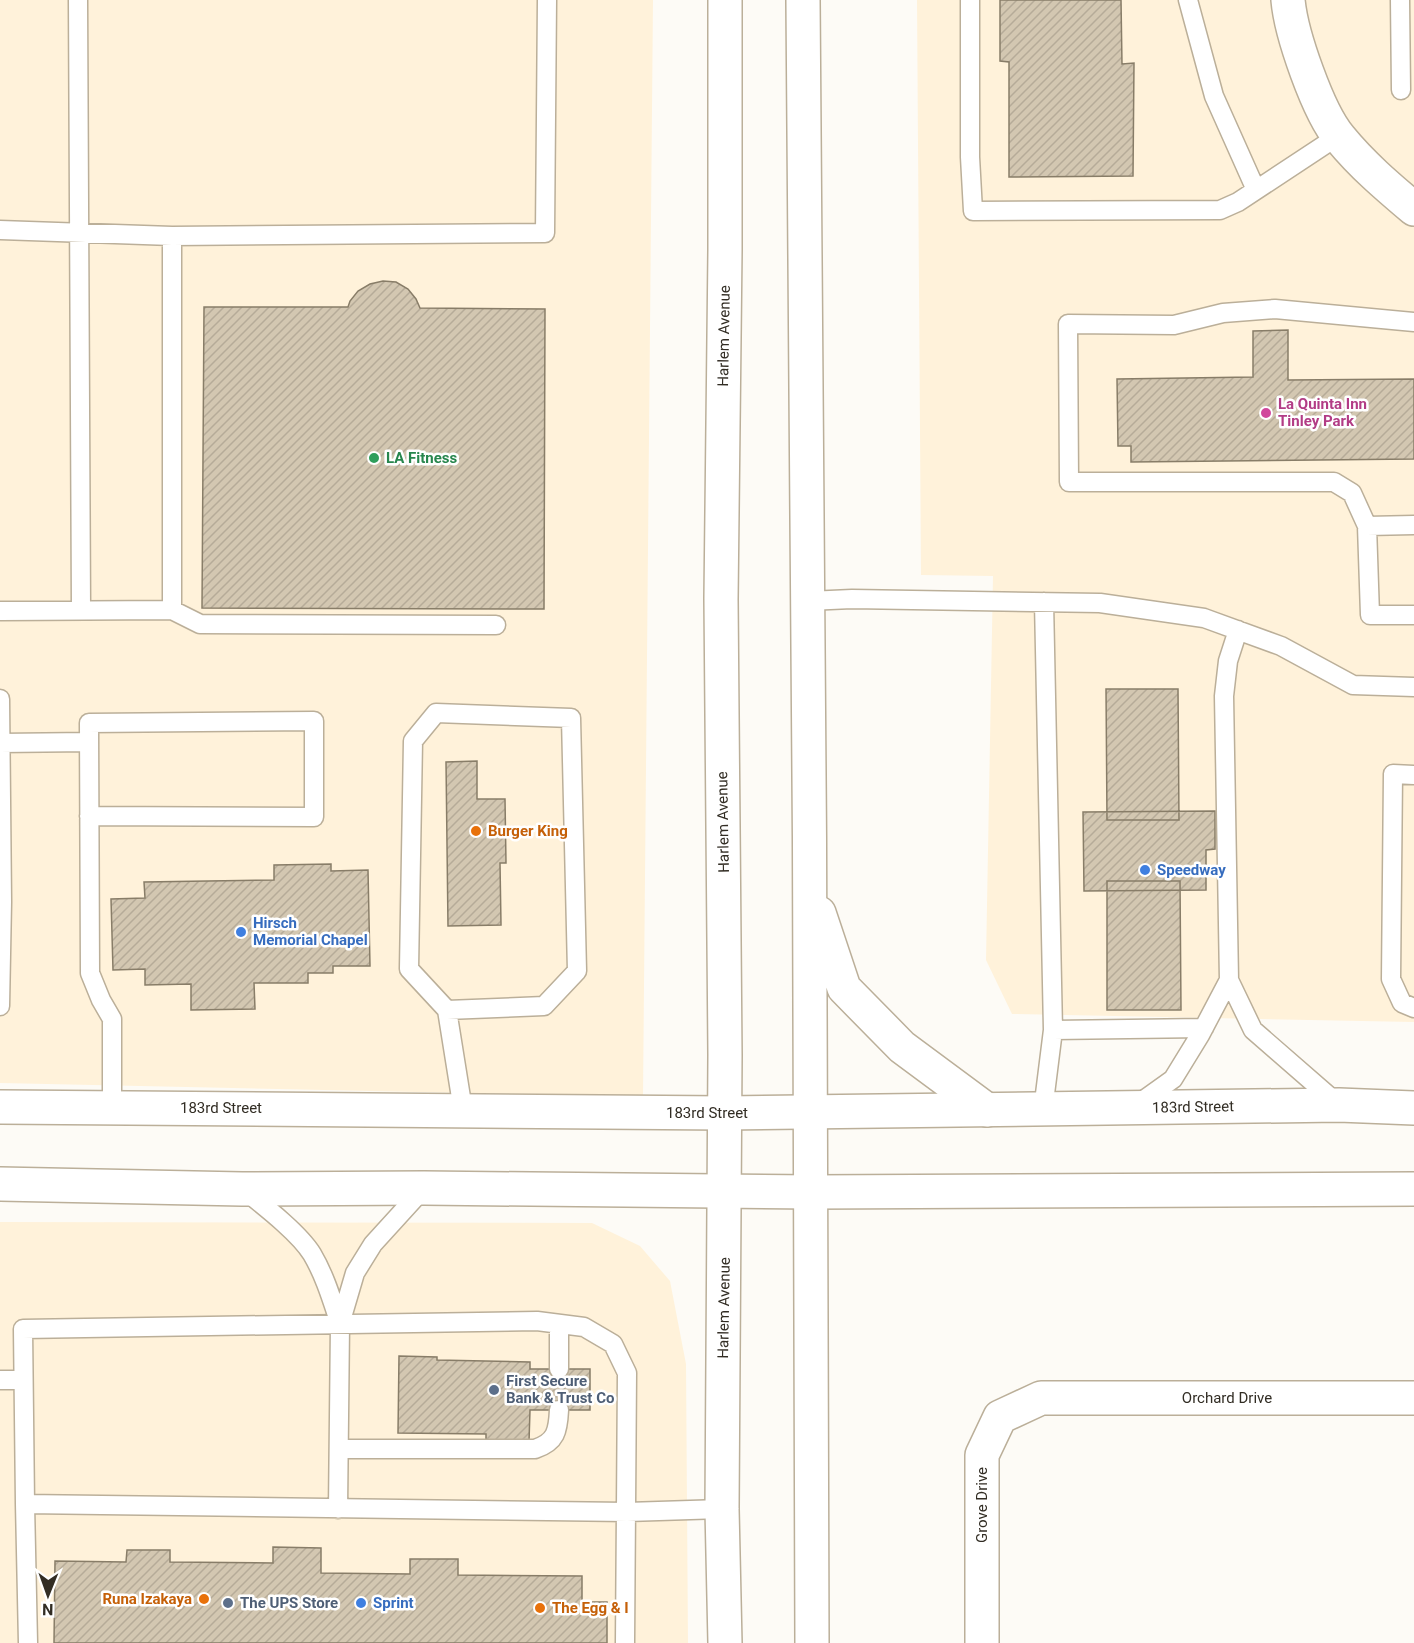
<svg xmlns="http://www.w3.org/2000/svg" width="1414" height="1643" font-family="Roboto,sans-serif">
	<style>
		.built { fill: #fff2da }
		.building { fill: url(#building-hatch); stroke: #887d68; stroke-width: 1.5 }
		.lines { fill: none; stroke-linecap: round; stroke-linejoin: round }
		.lane-casing { stroke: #bbaf99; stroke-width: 21 }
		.street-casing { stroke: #bbaf99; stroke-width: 36 }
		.secondary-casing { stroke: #bbaf99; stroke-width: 36 }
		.primary-casing { stroke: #bbaf99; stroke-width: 36 }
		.lane { stroke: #fff; stroke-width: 18 }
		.street { stroke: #fff; stroke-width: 33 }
		.secondary { stroke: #fff; stroke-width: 33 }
		.primary { stroke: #fff; stroke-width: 33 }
		.hotel-dot { fill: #d1479c; stroke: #fff; stroke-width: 2 }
		.leisure-dot { fill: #2e9e5b; stroke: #fff; stroke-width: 2 }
		.food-dot { fill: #e8710a; stroke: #fff; stroke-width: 2 }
		.shop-dot { fill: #3f7fe0; stroke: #fff; stroke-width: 2 }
		.service-dot { fill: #5c6f8a; stroke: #fff; stroke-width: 2 }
		.labels { text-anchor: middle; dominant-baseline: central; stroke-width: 5; stroke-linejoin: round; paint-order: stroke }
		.street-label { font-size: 15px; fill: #322d24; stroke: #fff }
		.hotel-label { font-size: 15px; font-weight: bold; fill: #b23c85; stroke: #fff; text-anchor: start }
		.leisure-label { font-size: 15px; font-weight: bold; fill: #27864d; stroke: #fff; text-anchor: start }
		.food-label { font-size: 15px; font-weight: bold; fill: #c56008; stroke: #fff; text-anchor: start }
		.shop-label { font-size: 15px; font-weight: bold; fill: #366cbe; stroke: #fff; text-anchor: start }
		.service-label { font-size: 15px; font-weight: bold; fill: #4e5e75; stroke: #fff; text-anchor: start }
	</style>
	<defs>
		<pattern id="building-hatch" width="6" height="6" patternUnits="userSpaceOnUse" patternTransform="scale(1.5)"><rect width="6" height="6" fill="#d3c7b1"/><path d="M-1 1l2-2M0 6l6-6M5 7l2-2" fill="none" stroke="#b6ab98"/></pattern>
	</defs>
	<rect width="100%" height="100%" fill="#fdfbf6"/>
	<!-- built -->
	<path class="built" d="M0,0H653L643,1097L0,1083Z
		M917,0H1414V1022L1012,1014L986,960L993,576L921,575Z
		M0,1222L592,1223L640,1246L670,1281L686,1364L688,1643H0Z"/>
	<!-- building -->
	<path class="building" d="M1000,0H1121L1122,64L1134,63L1133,176L1009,177V62L1000,61Z
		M383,281L396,282L408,289L416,299L420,308L545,309L544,609L202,608L204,307H348L350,301L358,291L370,284Z
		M1288,330V380L1414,379V459L1131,462V446H1118L1117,379L1253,377V331Z
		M1106,689H1178L1179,820H1107Z
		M477,761V799H505L506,863H500L501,925L448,926L446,762Z
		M1215,811V849L1206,850V890L1084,891L1083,812Z
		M331,864V871L368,870L370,966H333V973H308V983H254L255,1009L191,1010V984L145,985V969L113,970L111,899L145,898L144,882L274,880V865Z
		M1107,881H1180L1181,1010H1107Z
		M399,1356L437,1357V1360L530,1362V1369H590V1410H530L529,1442H486V1434L398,1433Z
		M273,1547L321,1548V1573L410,1574V1559H458V1575L582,1576V1602H607V1643H54L55,1561L126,1562L127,1550H170V1562L273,1563Z"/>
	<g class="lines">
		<defs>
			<path id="lane" d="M78,0L81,610
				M970,0V157L973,211L1220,210L1238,202L1338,136
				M1188,0L1214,96L1256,190
				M1400,0L1401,90
				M0,230L172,236L545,233L547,0
				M1414,525L1367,526L1370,615H1414
				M1367,526L1352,493L1334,482H1069L1068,324L1174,325L1223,313L1275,309L1414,322
				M808,601L852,599L1100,603L1204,618L1281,646L1353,685L1414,687
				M172,610L200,624L496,625
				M0,611L172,610V236
				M1238,630L1228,661L1224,696L1229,980L1253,1030L1338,1104
				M0,699L2,902L0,1006
				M0,743L89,742
				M1414,775L1393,774L1391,979L1402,1003L1414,1008
				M89,816L314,817V721L89,723L90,973L101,1000L112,1019V1107
				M447,1010L409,969L413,741L436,713L571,718L577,971L544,1006L447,1010L463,1110
				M1053,1030L1204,1028
				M1138,1104L1173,1079L1200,1035L1229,980
				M1043,1110L1053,1030L1044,602
				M244,1190C264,1206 299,1233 312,1254C325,1276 332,1300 340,1324
				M559,1324V1369
				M0,1380H23
				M339,1449H535C556,1442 558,1431 559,1410
				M25,1504L23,1329L537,1321L584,1327L613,1344L627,1373L625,1643
				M338,1509L340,1324L355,1273L373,1244L424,1188
				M28,1643L25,1504L627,1512L722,1509"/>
			<path id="street" d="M1288,0C1291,34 1318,112 1340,138C1362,165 1388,187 1414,209
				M982,1643V1455L1000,1417L1041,1398H1414"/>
			<path id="secondary" d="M0,1107L725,1113L1339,1105L1414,1108
				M0,1184L242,1189L424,1188L813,1192L1414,1189"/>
			<path id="primary" d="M725,0V250L721,599L725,1055L722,1509L725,1643
				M803,0C807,548 813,1095 812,1643
				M819,913L844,988L902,1047L987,1110"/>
		</defs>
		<!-- lane casing -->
		<use href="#lane" class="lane-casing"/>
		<!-- street casing -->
		<use href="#street" class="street-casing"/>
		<!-- secondary casing -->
		<use href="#secondary" class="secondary-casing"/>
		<!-- primary casing -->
		<use href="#primary" class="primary-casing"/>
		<!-- lane -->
		<use href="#lane" class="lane"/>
		<!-- street -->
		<use href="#street" class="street"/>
		<!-- secondary -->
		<use href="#secondary" class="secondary"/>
		<!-- primary -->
		<use href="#primary" class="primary"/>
	</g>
	<!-- markers -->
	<circle class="hotel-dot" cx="1266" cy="413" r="6"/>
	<circle class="leisure-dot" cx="374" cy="458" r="6"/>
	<g class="food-dot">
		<circle cx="476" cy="831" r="6"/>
		<circle cx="204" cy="1599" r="6"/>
		<circle cx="540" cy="1608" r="6"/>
	</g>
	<g class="shop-dot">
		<circle cx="1145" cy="870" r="6"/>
		<circle cx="241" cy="932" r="6"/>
		<circle cx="361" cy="1603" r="6"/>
	</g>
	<g class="service-dot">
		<circle cx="494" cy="1390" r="6"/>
		<circle cx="228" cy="1603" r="6"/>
	</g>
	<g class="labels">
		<!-- street labels -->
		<g class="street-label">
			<text transform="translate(724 336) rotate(-89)">Harlem Avenue</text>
			<text transform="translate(723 822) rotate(-91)">Harlem Avenue</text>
			<text transform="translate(1193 1107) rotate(-1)">183rd Street</text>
			<text x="221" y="1108">183rd Street</text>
			<text x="707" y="1113">183rd Street</text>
			<text transform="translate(724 1308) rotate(-89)">Harlem Avenue</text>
			<text x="1227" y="1398">Orchard Drive</text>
			<text transform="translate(982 1505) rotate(-90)">Grove Drive</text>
		</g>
		<!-- hotel labels -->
		<g class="hotel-label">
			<text x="1278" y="404">La Quinta Inn<tspan x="1278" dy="17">Tinley Park</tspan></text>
		</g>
		<!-- leisure labels -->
		<g class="leisure-label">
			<text x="386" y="458">LA Fitness</text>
		</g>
		<!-- food labels -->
		<g class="food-label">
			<text x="488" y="831">Burger King</text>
			<text x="192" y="1599" text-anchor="end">Runa Izakaya</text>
			<text x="552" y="1608">The Egg &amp; I</text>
		</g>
		<!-- shop labels -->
		<g class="shop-label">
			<text x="1157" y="870">Speedway</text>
			<text x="253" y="923">Hirsch<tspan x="253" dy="17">Memorial Chapel</tspan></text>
			<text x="373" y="1603">Sprint</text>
		</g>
		<!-- service labels -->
		<g class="service-label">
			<text x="506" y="1381">First Secure<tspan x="506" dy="17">Bank &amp; Trust Co</tspan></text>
			<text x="240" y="1603">The UPS Store</text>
		</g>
	</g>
	<!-- north arrow -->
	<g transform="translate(48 1595) rotate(181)" stroke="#ffffff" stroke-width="4.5" paint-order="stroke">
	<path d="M0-4.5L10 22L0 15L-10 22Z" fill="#322d24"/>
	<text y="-9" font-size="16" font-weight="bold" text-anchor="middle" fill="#322d24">N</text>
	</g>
</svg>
